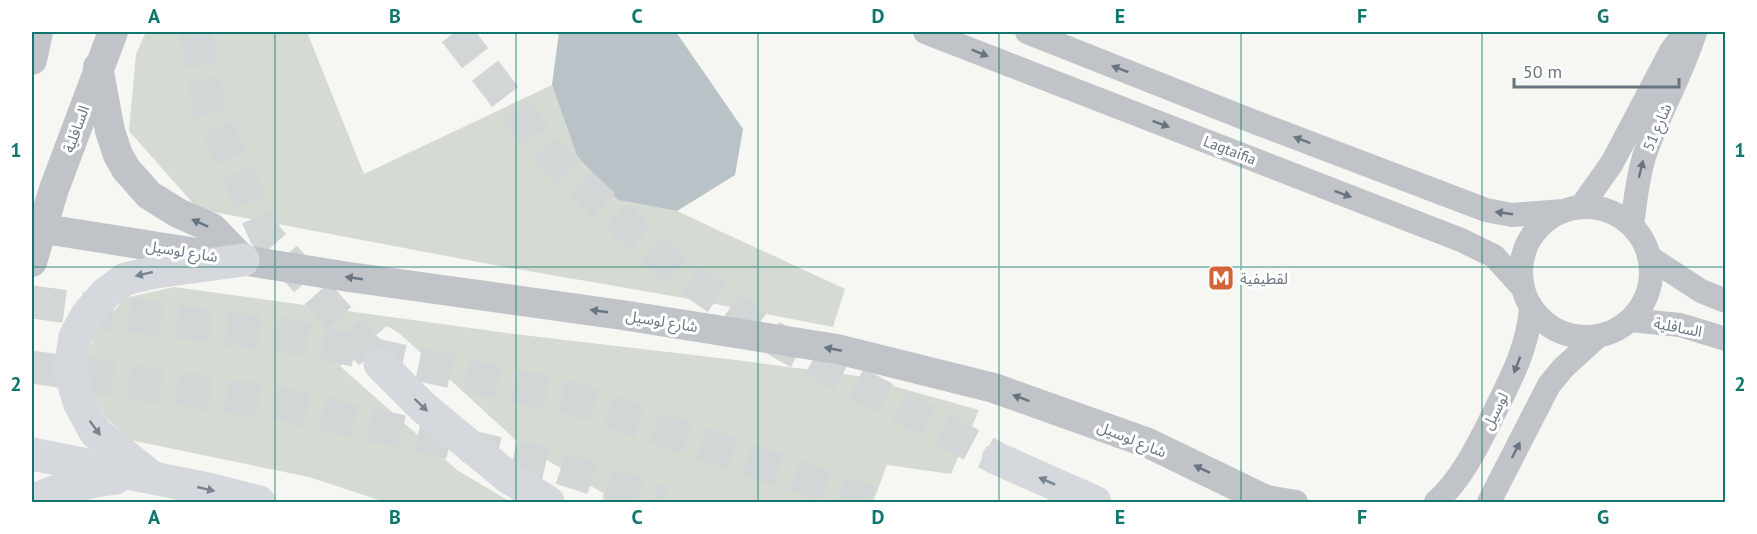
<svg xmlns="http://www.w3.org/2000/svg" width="1757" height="534" font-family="'PT Sans','Noto Sans Arabic',sans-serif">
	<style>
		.green { fill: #d5dbd3 }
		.water { fill: #b9c2c7 }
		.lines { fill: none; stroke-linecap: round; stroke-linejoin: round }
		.secondary-tunnel { stroke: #d2d6d6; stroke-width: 33; stroke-dasharray: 33 16; stroke-linecap: butt }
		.trunk-tunnel { stroke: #d2d6d6; stroke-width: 33; stroke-dasharray: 33 16; stroke-linecap: butt }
		.minor { stroke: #c0c3c7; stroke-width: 24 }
		.tertiary { stroke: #c0c3c7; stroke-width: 30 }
		.secondary { stroke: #d5d8dc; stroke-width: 33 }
		.oneway { fill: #687581 }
		.oneway2 { fill: #78848f }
		.grid { fill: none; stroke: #0f766e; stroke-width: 1.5; stroke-opacity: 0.55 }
		.labels { text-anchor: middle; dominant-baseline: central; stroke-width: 6; stroke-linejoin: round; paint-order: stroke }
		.street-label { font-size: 15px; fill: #687581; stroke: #fff }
		.poi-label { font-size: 15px; fill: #687581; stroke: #fff; text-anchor: start }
		.neatline { fill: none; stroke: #0f766e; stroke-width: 2 }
		.grid-label { font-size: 20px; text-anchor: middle; font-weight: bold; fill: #0f766e }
	</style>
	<rect width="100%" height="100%" fill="#f6f6f3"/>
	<!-- green -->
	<path class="green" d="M146,32H307L364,174L552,85L577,156L618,200L677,211L845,289L833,327L684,298L494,265L198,209L129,131L136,54Z
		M174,287L514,334L736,360L858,376L979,410L951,474L887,465L873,502H618L520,444L400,334L387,326L340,366L457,470L511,502H385L309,477L130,440L107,419L91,389L87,359L94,334L125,298Z"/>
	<!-- water -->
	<path class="water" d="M559,32H676L743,129L735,175L677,211L618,200L577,156L552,85Z"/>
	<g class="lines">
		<!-- secondary-tunnel -->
		<path class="secondary-tunnel" d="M196,32L210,112L266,236L380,364
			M455,32L552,157L669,265L781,343L998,459"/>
		<!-- trunk-tunnel -->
		<path class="trunk-tunnel" d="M32,302L295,337L578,400L870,502
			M32,367L280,404L555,466L664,502"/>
		<!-- minor -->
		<path class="minor" d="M925,32L1461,240L1494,256L1523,288
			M1027,32L1257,123L1486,210L1512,215L1563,211
			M1581,207L1612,163L1671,51L1685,32
			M1521 272a65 65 0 1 1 130 0a65 65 0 1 1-130 0Z
			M1632,226C1635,203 1637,180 1644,157C1658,114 1682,75 1695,32
			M1649,257L1701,291L1726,301
			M1630,320L1680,325L1726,339
			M1255,495L1296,502
			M1436,502C1462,479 1478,445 1494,413C1511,379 1528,347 1531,308
			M1489,502L1549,385L1563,368L1598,336"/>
		<!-- tertiary -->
		<path class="tertiary" d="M32,60L38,32
			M98,67L110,131L118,155L126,169L149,195L178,213L212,228L243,260
			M32,227L349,277L622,315L837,349L994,388L1148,443L1270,502
			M32,262L54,189L113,32"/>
		<!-- secondary -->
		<path class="secondary" d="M380,364L424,408L508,477L548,502
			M32,454L208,489L259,502
			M998,459L1095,502
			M153,478L95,432L79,402L70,370L75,337L87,315L105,294L125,279L156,272L243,260
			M32,501C59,488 86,482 116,478"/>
	</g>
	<!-- one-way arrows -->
	<defs><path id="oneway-solid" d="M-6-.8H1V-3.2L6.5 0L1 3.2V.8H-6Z" transform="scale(1.5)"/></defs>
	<g class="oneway">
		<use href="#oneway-solid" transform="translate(980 53) rotate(22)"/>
		<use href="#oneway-solid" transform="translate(1120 69) rotate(-159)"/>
		<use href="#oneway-solid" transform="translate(1161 124) rotate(21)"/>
		<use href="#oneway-solid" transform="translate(1302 140) rotate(-159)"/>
		<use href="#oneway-solid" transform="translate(1641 169) rotate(-76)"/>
		<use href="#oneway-solid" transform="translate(1343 194) rotate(21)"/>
		<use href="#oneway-solid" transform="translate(1504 213) rotate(-172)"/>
		<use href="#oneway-solid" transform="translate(200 223) rotate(-156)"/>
		<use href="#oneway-solid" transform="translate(354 278) rotate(-172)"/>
		<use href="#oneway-solid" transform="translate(599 311) rotate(-172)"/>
		<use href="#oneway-solid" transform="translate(833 349) rotate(-169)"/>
		<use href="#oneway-solid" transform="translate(1517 365) rotate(111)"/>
		<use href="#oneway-solid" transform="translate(1021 398) rotate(-160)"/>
		<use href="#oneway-solid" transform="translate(1516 450) rotate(-63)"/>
		<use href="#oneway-solid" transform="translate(1202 469) rotate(-154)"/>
	</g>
	<g class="oneway2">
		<use href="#oneway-solid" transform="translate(144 274) rotate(167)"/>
		<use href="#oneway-solid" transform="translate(421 405) rotate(44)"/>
		<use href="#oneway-solid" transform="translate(95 428) rotate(54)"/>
		<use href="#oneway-solid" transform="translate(1047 481) rotate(-156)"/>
		<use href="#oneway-solid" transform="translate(206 489) rotate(13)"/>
	</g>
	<!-- grid -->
	<path class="grid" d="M275,32V502M516,32V502M758,32V502M999,32V502M1241,32V502M1482,32V502M32,267H1726"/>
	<!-- icons -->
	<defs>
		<symbol id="metro-square" viewBox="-11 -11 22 22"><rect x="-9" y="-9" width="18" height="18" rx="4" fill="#d26437" stroke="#fff"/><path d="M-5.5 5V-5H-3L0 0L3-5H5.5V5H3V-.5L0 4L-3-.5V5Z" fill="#fff"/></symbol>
	</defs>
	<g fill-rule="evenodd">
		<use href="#metro-square" x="1206" y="263" width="30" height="30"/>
	</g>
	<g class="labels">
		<!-- street labels -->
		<g class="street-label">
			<text transform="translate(1657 127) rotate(-67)">شارع 51</text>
			<text transform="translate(76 129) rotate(-70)">السافلية</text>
			<text transform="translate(1230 150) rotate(21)">Lagtaifia</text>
			<text transform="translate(182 251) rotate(9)">شارع لوسيل</text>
			<text transform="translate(662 321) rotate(9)">شارع لوسيل</text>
			<text transform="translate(1678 327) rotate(11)">السافلية</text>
			<text transform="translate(1495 411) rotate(-63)">لوسيل</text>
			<text transform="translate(1132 439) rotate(22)">شارع لوسيل</text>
		</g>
		<!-- poi labels -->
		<g class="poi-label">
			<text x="1240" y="278">لقطيفية</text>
		</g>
	</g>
	<!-- border -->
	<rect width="1757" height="534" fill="none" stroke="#ffffff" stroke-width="66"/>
	<!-- scale -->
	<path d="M1514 78v9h165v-9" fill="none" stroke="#687581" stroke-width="3"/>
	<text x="1523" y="78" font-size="18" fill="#687581" stroke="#ffffff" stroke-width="4.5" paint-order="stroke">50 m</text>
	<rect x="33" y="33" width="1691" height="468" class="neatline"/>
	<g class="grid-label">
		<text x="154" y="23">A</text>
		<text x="395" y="23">B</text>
		<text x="637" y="23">C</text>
		<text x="878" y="23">D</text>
		<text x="1120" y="23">E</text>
		<text x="1362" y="23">F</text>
		<text x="1603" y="23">G</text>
		<text x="16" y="157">1</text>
		<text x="1740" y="157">1</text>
		<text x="16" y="391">2</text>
		<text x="1740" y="391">2</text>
		<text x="154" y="524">A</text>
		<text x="395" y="524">B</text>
		<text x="637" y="524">C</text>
		<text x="878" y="524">D</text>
		<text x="1120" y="524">E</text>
		<text x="1362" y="524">F</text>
		<text x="1603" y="524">G</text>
	</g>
</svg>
